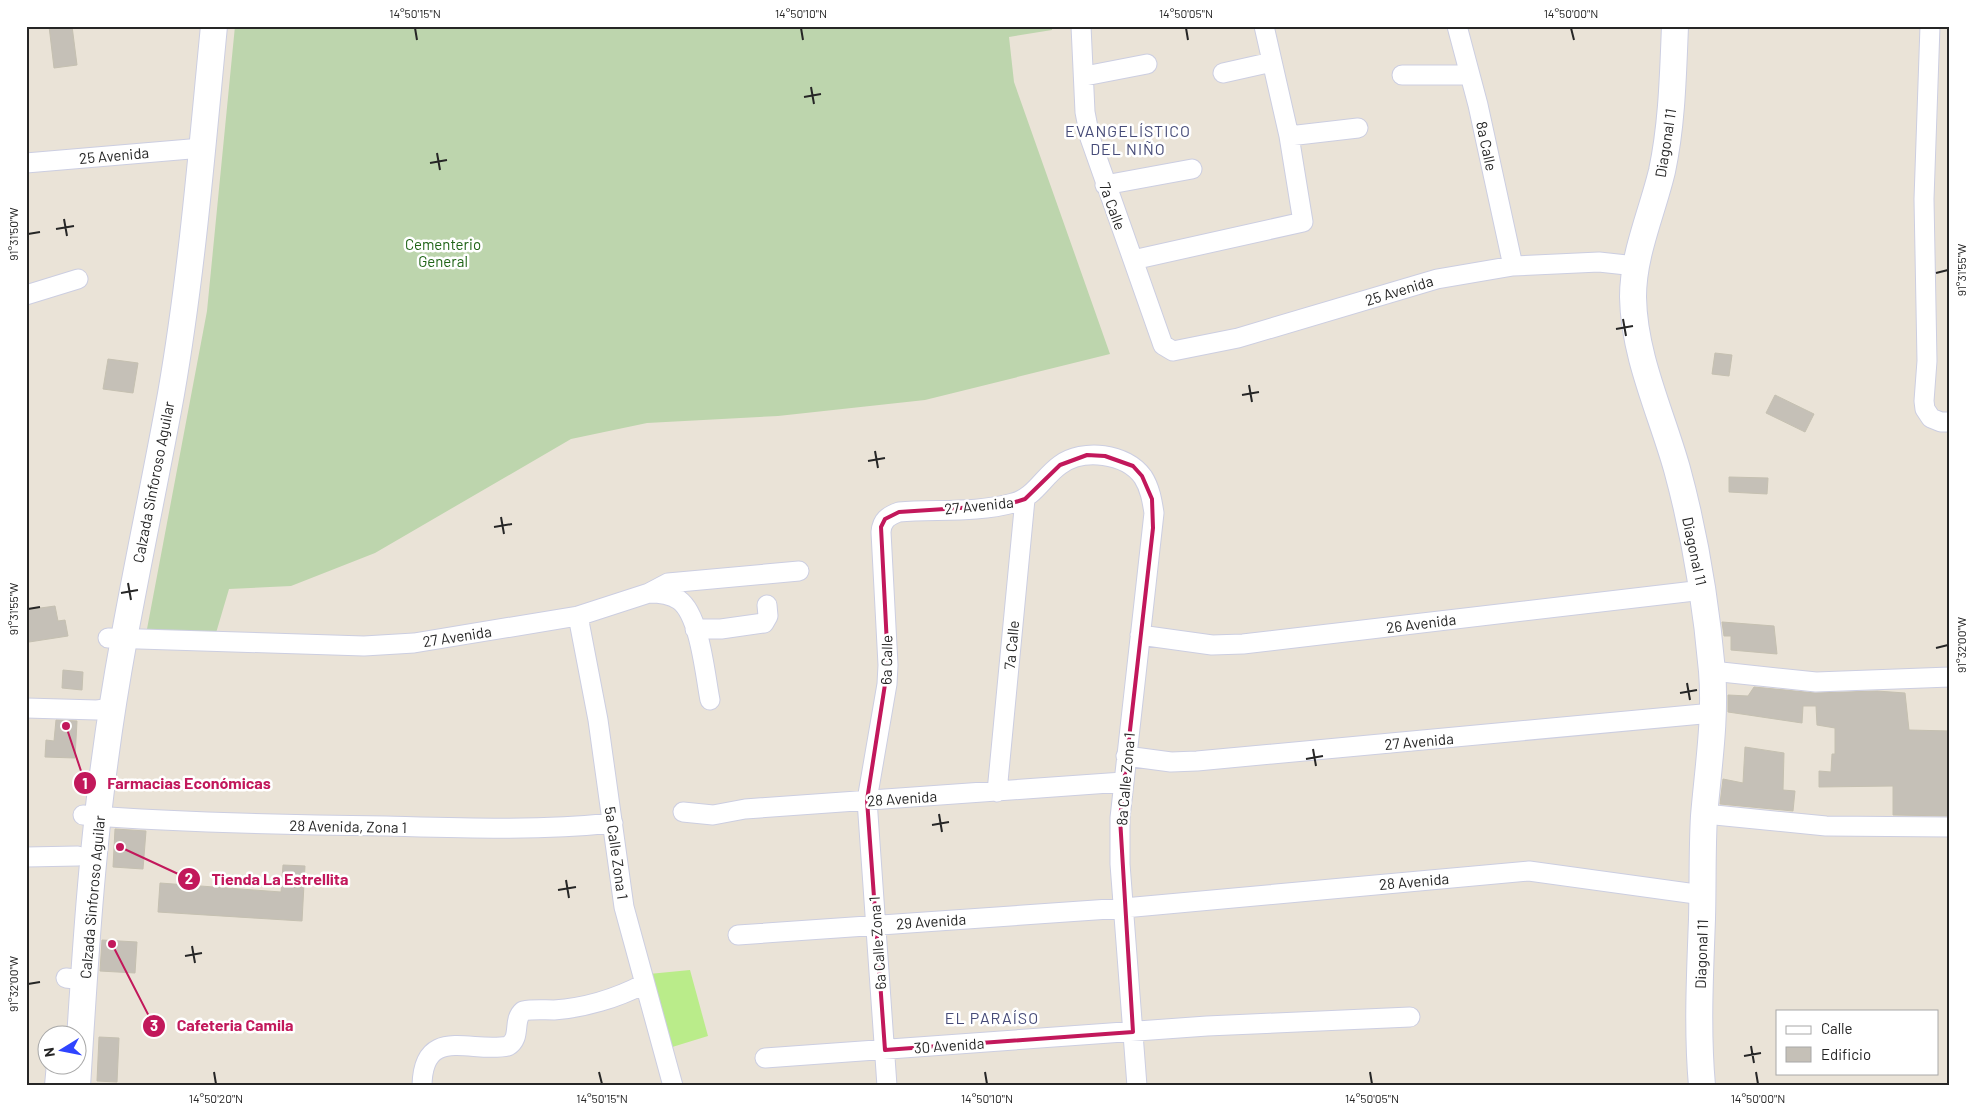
<svg xmlns="http://www.w3.org/2000/svg" width="1976" height="1112" font-family="Barlow,sans-serif">
	<style>
		.cemetery { fill: #bdd5ad }
		.pitch { fill: #baec8a }
		.building { fill: #c5c0b7; stroke: #c5c0b1 }
		.lines { fill: none; stroke-linecap: round; stroke-linejoin: round }
		.street-casing { stroke: #cccee1; stroke-width: 21 }
		.secondary-casing { stroke: #cccee1; stroke-width: 28 }
		.street { stroke: #fff; stroke-width: 19 }
		.secondary { stroke: #fff; stroke-width: 26 }
		.marked { fill: none; stroke: #c2185b; stroke-width: 4; stroke-linejoin: round }
		.ticks { fill: none; stroke: #262626; stroke-width: 2 }
		.labels { text-anchor: middle; dominant-baseline: central; stroke-width: 5; stroke-linejoin: round; paint-order: stroke }
		.street-label { font-size: 15px; fill: #262626; stroke: #fff }
		.park-label { font-size: 15px; fill: #1f6416; stroke: #fff }
		.neighbourhood-label { font-size: 16px; letter-spacing: 1px; fill: #464b78; stroke: #fff }
		.leader { fill: none; stroke: #c2185b; stroke-width: 2 }
		.callout-dot { fill: #c2185b; stroke: #fff; stroke-width: 2 }
		.mark-label { font-size: 15px; text-anchor: middle; font-weight: bold; fill: #fff }
		.callout-label { font-size: 16px; text-anchor: middle; font-weight: bold; fill: #c2185b; stroke: #fff; stroke-width: 5; stroke-linejoin: round; paint-order: stroke }
		.neatline { fill: none; stroke: #262626; stroke-width: 2 }
		.ticks-label { font-size: 12px; text-anchor: middle; fill: #262626 }
	</style>
	<rect width="100%" height="100%" fill="#eae3d7"/>
	<!-- cemetery -->
	<path class="cemetery" d="M235,26H1052V30L1009,37L1014,82L1110,354L925,400L778,416L647,423L571,439L375,553L291,586L229,589L216,633L147,629L207,311Z"/>
	<!-- pitch -->
	<path class="pitch" d="M690,970L708,1036L669,1048L649,974Z"/>
	<!-- building -->
	<path class="building" d="M49,26H72L77,65L54,68Z
		M1715,353L1732,355L1729,376L1712,374Z
		M108,359L138,363L133,393L103,389Z
		M1775,395L1814,414L1805,432L1766,413Z
		M1729,477L1768,478L1767,494L1729,492Z
		M55,606L58,621L65,620L68,636L29,642L26,610Z
		M1722,622L1774,626L1777,654L1731,650V636H1724Z
		M63,670L83,672L82,690L62,688Z
		M1754,687L1815,693L1877,691L1905,693L1909,730L1950,731V816L1893,815V786L1819,787V771L1831,772L1832,754H1835V728L1817,725L1816,706H1803L1802,723L1728,712V695L1748,696Z
		M56,720L77,721L75,758L45,757L46,740L54,741Z
		M1745,747L1784,753L1783,790L1795,791L1793,811L1720,804L1723,779L1743,783Z
		M115,829L146,831L143,869L113,867Z
		M283,865L305,866L302,921L158,912L160,883L281,892Z
		M102,940L137,942L135,973L100,971Z
		M99,1037L119,1038L117,1082L97,1081Z"/>
	<g class="lines">
		<defs>
			<path id="street" d="M1081,26L1085,112L1090,138L1163,345L1173,351L1238,338L1437,279L1513,266L1599,262L1636,266
				M1457,26L1478,105L1513,266
				M1930,26L1924,199L1927,361L1924,401L1925,409L1931,418L1941,422H1950
				M1223,73L1272,62
				M1402,75H1470
				M1085,76L1147,64
				M1289,136L1358,128
				M26,163L202,148
				M1105,185L1192,169
				M1133,260L1303,222L1289,136L1264,26
				M26,295L78,279
				M649,593C659,593 670,594 679,600C700,615 705,675 710,700
				M578,616L598,720L624,907L673,1086
				M695,629H721L764,623L768,616L767,605
				M1140,635L1212,645L1243,644L1703,590
				M108,638L364,646L414,643L578,616L649,593L668,583L799,571
				M1712,671L1816,682L1950,677
				M26,708L97,710L112,708
				M1126,756L1171,762L1197,761L1713,713
				M997,792L1025,499
				M683,812L713,815L745,809L1123,782
				M1705,814L1826,826L1950,827
				M83,815C184,823 285,825 386,826C462,828 538,831 613,823
				M26,857L78,856
				M738,935L1124,908L1529,871L1703,895
				M66,978L84,980
				M765,1058L1207,1026L1410,1017
				M422,1086C423,1024 472,1054 508,1046C522,1038 512,1020 523,1011C533,1009 543,1010 554,1010C584,1008 617,998 644,984
				M887,1086L867,800L887,684L888,665L881,532C882,520 888,516 899,512C936,509 977,513 1013,503C1034,498 1043,477 1060,465C1083,448 1126,453 1143,477C1150,488 1152,500 1154,513L1120,818V864L1137,1086"/>
			<path id="secondary" d="M1675,26C1673,75 1672,124 1662,171C1652,213 1633,254 1633,297C1634,357 1661,412 1677,469C1695,535 1706,603 1712,671C1716,719 1708,768 1704,816C1702,850 1703,884 1702,919C1700,974 1697,1030 1702,1086
				M58,1086L60,1064
				M77,1086C84,977 90,867 105,759C121,636 149,516 171,394C192,273 202,149 214,26"/>
		</defs>
		<!-- street casing -->
		<use href="#street" class="street-casing"/>
		<!-- secondary casing -->
		<use href="#secondary" class="secondary-casing"/>
		<!-- street -->
		<use href="#street" class="street"/>
		<!-- secondary -->
		<use href="#secondary" class="secondary"/>
	</g>
	<!-- marked area -->
	<path class="marked" d="M1087,455L1105,456L1133,466L1142,476L1152,499L1153,528L1120,818L1133,1032L885,1050L867,800L888,665L881,527L885,519L899,512L1006,505L1025,499L1060,465Z"/>
	<!-- ticks -->
	<path class="ticks" d="M415,28L417,40M801,28L803,40M1186,28L1188,40M1571,28L1574,40M811,87L814,104M804,97L821,94M437,153L440,170M430,163L447,160M64,219L67,236M56,229L74,226M28,234L40,232M1936,273L1948,270M1623,319L1626,336M1616,329L1633,326M1249,385L1252,402M1242,395L1259,392M875,451L878,468M868,461L885,458M501,517L504,534M494,527L512,524M128,583L131,600M121,593L138,590M28,609L40,607M1936,648L1948,645M1687,683L1690,700M1680,693L1697,690M1313,749L1316,766M1306,759L1323,756M939,814L942,832M932,825L949,822M566,880L569,898M558,890L576,887M192,946L195,963M185,956L202,953M28,984L40,982M1751,1046L1754,1063M1744,1056L1761,1053M214,1072L216,1084M599,1072L602,1084M985,1072L987,1084M1370,1072L1372,1084M1756,1072L1758,1084"/>
	<g class="labels">
		<!-- street labels -->
		<g class="street-label">
			<text transform="translate(1665 143) rotate(-81)">Diagonal 11</text>
			<text transform="translate(1487 146) rotate(78)">8a Calle</text>
			<text transform="translate(114 155) rotate(-5)">25 Avenida</text>
			<text transform="translate(1113 206) rotate(70)">7a Calle</text>
			<text transform="translate(1399 290) rotate(-17)">25 Avenida</text>
			<text transform="translate(153 482) rotate(-79)">Calzada Sinforoso Aguilar</text>
			<text transform="translate(979 505) rotate(-6)">27 Avenida</text>
			<text transform="translate(1695 551) rotate(78)">Diagonal 11</text>
			<text transform="translate(1421 623) rotate(-7)">26 Avenida</text>
			<text transform="translate(457 636) rotate(-9)">27 Avenida</text>
			<text transform="translate(1011 645) rotate(-85)">7a Calle</text>
			<text transform="translate(886 660) rotate(-89)">6a Calle</text>
			<text transform="translate(1419 741) rotate(-5)">27 Avenida</text>
			<text transform="translate(1125 779) rotate(-85)">8a Calle Zona 1</text>
			<text transform="translate(902 798) rotate(-4)">28 Avenida</text>
			<text transform="translate(348 826) rotate(1)">28 Avenida, Zona 1</text>
			<text transform="translate(617 853) rotate(82)">5a Calle Zona 1</text>
			<text transform="translate(1414 881) rotate(-5)">28 Avenida</text>
			<text transform="translate(92 897) rotate(-85)">Calzada Sinforoso Aguilar</text>
			<text transform="translate(931 921) rotate(-4)">29 Avenida</text>
			<text transform="translate(877 943) rotate(-94)">6a Calle Zona 1</text>
			<text transform="translate(1701 954) rotate(-88)">Diagonal 11</text>
			<text transform="translate(949 1045) rotate(-4)">30 Avenida</text>
		</g>
		<!-- park labels -->
		<g class="park-label">
			<text x="443" y="244">Cementerio<tspan x="443" dy="17">General</tspan></text>
		</g>
		<!-- neighbourhood labels -->
		<g class="neighbourhood-label">
			<text x="1128" y="130">EVANGELÍSTICO<tspan x="1128" dy="18">DEL NIÑO</tspan></text>
			<text x="992" y="1017">EL PARAÍSO</text>
		</g>
	</g>
	<!-- callouts -->
	<path class="leader" d="M66 726L85 783M120 847L189 879M112 944L154 1026"/>
	<g class="callout-dot">
		<circle cx="66" cy="726" r="5"/>
		<circle cx="120" cy="847" r="5"/>
		<circle cx="112" cy="944" r="5"/>
		<circle cx="85" cy="783" r="12"/>
		<circle cx="189" cy="879" r="12"/>
		<circle cx="154" cy="1026" r="12"/>
	</g>
	<g class="mark-label">
		<text x="85" y="789">1</text>
		<text x="189" y="884">2</text>
		<text x="154" y="1031">3</text>
	</g>
	<g class="callout-label">
		<text x="189" y="789">Farmacias Económicas</text>
		<text x="280" y="885">Tienda La Estrellita</text>
		<text x="235" y="1031">Cafeteria Camila</text>
	</g>
	<!-- border -->
	<rect width="1976" height="1112" fill="none" stroke="#ffffff" stroke-width="55"/>
	<!-- legend -->
	<rect x="1776" y="1010" width="162" height="65" fill="#ffffff" stroke="#a8a8a8"/>
	<rect x="1786" y="1026" width="25" height="8" fill="#ffffff" stroke="#a8a8a8"/>
	<text x="1821" y="1034" font-size="15" fill="#262626">Calle</text>
	<rect x="1786" y="1047" width="25" height="15" fill="#c5c0b7" stroke="#a8a8a8"/>
	<text x="1821" y="1060" font-size="15" fill="#262626">Edificio</text>
	<!-- north arrow -->
	<g transform="translate(62 1050) rotate(260)"><circle r="24" fill="#ffffff" stroke="#a8a8a8"/>
	<path d="M0-4L9 19L0 12L-9 19Z" fill="#2f44ff"/>
	<text y="-8" font-size="14" font-weight="bold" text-anchor="middle" fill="#262626">N</text>
	</g>
	<rect x="28" y="28" width="1920" height="1056" class="neatline"/>
	<g class="ticks-label">
		<text x="415" y="18">14°50'15"N</text>
		<text x="801" y="18">14°50'10"N</text>
		<text x="1186" y="18">14°50'05"N</text>
		<text x="1571" y="18">14°50'00"N</text>
		<text transform="translate(14 234) rotate(-90)" y="4">91°31'50"W</text>
		<text transform="translate(1962 270) rotate(-90)" y="4">91°31'55"W</text>
		<text transform="translate(14 609) rotate(-90)" y="4">91°31'55"W</text>
		<text transform="translate(1962 645) rotate(-90)" y="4">91°32'00"W</text>
		<text transform="translate(14 984) rotate(-90)" y="4">91°32'00"W</text>
		<text x="216" y="1103">14°50'20"N</text>
		<text x="602" y="1103">14°50'15"N</text>
		<text x="987" y="1103">14°50'10"N</text>
		<text x="1372" y="1103">14°50'05"N</text>
		<text x="1758" y="1103">14°50'00"N</text>
	</g>
</svg>
